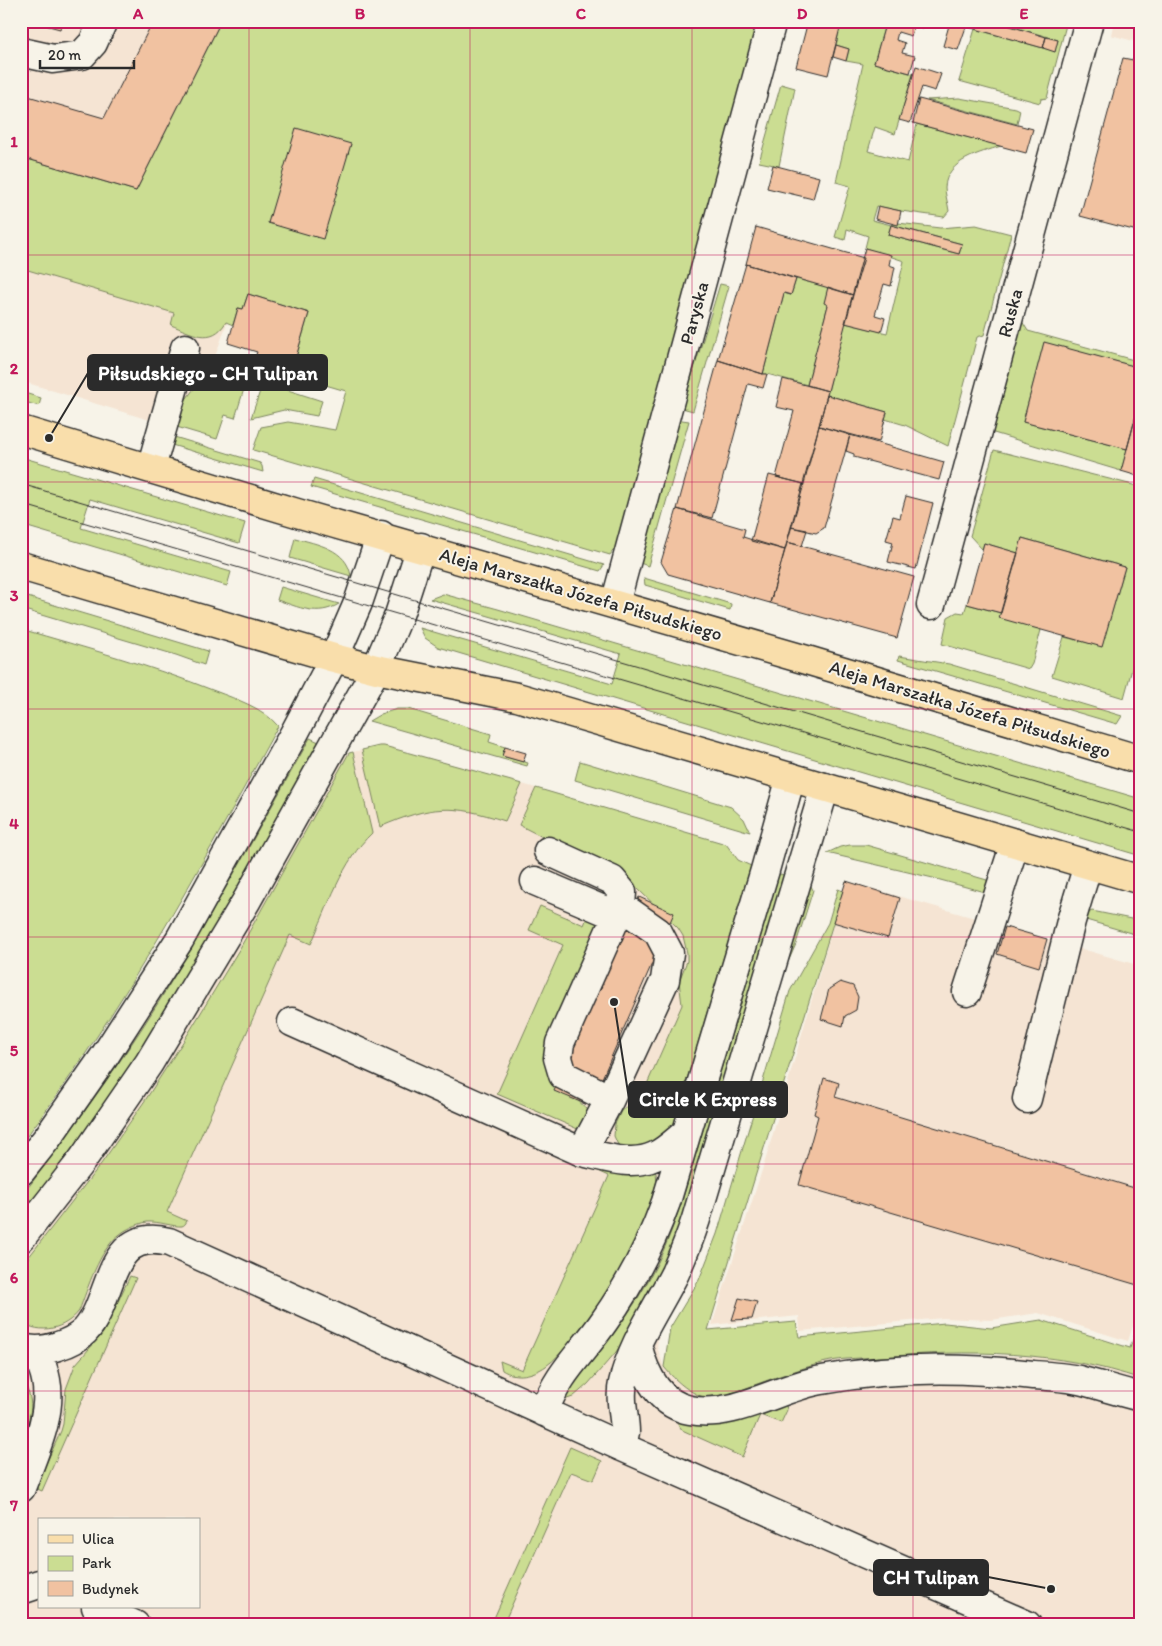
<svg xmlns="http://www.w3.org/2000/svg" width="1162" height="1646" font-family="Itim,sans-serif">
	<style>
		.built { fill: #f5e4d3; fill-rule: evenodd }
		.green { fill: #cbdd92; stroke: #7b845e; fill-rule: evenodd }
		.building { fill: #f1c2a1; stroke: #2b2b2b }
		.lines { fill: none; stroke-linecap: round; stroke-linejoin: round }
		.minor-casing { stroke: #2b2b2b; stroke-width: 31 }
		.major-casing { stroke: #2b2b2b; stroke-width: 31 }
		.minor { stroke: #f7f3e8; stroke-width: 28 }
		.major { stroke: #f9deab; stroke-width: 28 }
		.tram { stroke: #2b2b2b; stroke-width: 1 }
		.grid { fill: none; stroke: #c2185b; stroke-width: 1; stroke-opacity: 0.55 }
		.labels { text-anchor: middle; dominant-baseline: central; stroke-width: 4; stroke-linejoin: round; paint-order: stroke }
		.street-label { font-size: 19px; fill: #2b2b2b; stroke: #f7f3e8 }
		.leader { fill: none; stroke: #2b2b2b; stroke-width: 2 }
		.callout-dot { fill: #2b2b2b; stroke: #f7f3e8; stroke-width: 2 }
		.callout { fill: #2b2b2b; stroke: #2b2b2b; stroke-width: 2 }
		.callout-label { font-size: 20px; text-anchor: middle; font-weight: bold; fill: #fff }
		.neatline { fill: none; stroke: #c2185b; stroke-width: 2 }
		.grid-label { font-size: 16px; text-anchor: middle; font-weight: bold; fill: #c2185b }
	</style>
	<rect width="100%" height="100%" fill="#f7f3e8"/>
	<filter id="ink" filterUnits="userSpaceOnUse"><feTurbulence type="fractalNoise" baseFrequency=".02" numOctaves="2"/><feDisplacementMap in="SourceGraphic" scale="10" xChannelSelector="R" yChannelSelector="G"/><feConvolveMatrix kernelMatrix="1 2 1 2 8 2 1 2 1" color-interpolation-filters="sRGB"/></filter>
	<g filter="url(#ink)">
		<!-- built -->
		<path class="built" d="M21,21H441L251,256L212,365L170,421L156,422L21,381Z
			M1114,21H1141V43L1111,35Z
			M281,727L349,753L382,745L529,786L726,844L739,860L751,866L809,882L660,1325L657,1347L664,1367L677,1382L721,1398L729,1394L790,1373L828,1361L929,1353L1042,1357L1074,1361L1105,1368L1141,1379V1625H21V1149L85,1061L160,943ZM39,1520H199V1607H39Z
			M846,881L1141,966V1318L1136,1317L1128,1341L1038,1313L991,1320L943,1318L800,1331L799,1316L712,1325L766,1158Z"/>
		<!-- green -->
		<path class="green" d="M221,21H760L617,545L610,555L253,450L261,427L288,422L335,430L346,391L295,376L299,365L294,364L309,313L248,294L243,309L238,308L233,325L226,322C212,346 191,333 171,325L174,313L21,268V157L136,191Z
			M815,21H886L874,63L913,74L895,134L875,127L868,151L908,162L917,124L1001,146C980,153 947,160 945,187C945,195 948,203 949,211L944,217L901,211L876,206L872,220L891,225L898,223L940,228L976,225L1011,234L984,335L977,337L948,446L905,425L885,419L887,412L827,395L845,323L887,333L904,261L865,248L868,236L847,229L845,240L835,237L850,186L836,182L863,64L846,61L849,49L836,45L840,28ZM891,225L962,244L959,254L888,235Z
			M994,21H1067L1047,98L1041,99L1040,103L959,81L975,29L1054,51L1058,40Z
			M781,84L795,88L779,166L759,162Z
			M959,98L1016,108L1020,110L1017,124L927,100Z
			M796,279L828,287V305L807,385L767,374H763L784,293L791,295Z
			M720,284L729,286L693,411L682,408Z
			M1020,318L1028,331L1141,362V368L1044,343L1023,422L1127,449L1121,471L987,431Z
			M212,365L248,376L235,418L225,415L217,439L170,425L168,423Z
			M263,382L322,401L317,416L284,410L251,418Z
			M21,392L41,398L39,406L21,401Z
			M682,420L689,421L648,566L640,563L677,426Z
			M171,436L260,463L262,466L263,472L165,443Z
			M994,450L1141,487V636L1124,698L1052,676L1064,637L1102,646L1125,567L1022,538L1018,553L984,543L982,549L970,536Z
			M21,457L245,523L239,543L90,499L81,528L231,572L227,586L21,525Z
			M314,479L604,565L600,571L311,487Z
			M295,538C317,544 347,549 351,576L290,558Z
			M644,578L731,604L730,610L645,585Z
			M281,587L339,604C317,617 299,607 277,600Z
			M443,594L498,609L1141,799V856L438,647L425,638L420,628L612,684L621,654L430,599Z
			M21,595L208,651L204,665L176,655L21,609Z
			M967,604L1001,613L1041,630L1032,664L1029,669L942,644L948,617L957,612L964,613Z
			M21,629C86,648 152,666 215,691C238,700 262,707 278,726C199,870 121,1013 21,1144Z
			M899,656L949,664L1122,716L1117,724L898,660Z
			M397,709H408L491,734L489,742L505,747L502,756L528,763L527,766L369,721L381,714Z
			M310,738L319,742C267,834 217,928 161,1017C118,1086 71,1152 21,1215V1197C76,1124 130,1051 177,972C223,895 266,816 310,738Z
			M379,746H384L522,784L505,821C453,804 431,805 380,827L362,750Z
			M353,752L372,833C342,861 328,907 311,944L290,935L167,1212L187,1221C185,1224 185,1225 182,1226C174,1227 158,1221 147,1222C137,1224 126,1229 119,1235C99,1250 88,1288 79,1311C65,1329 41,1335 21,1322V1267L101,1164L146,1099L188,1034L240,948L349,753Z
			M580,761L731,807L744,819L750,832L575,780Z
			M536,788L726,844L738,860L751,866L674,1123C662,1148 646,1146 623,1150L618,1145L614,1136L615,1124L621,1111L644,1091L682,1005L679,981L687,961V953L683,936L678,928L637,888L623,878L519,825Z
			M850,845H866L987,880L988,883V893L933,878L827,853L840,847Z
			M779,874L787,875L673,1250L633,1325L616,1352L588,1384L573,1397L567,1399L564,1395L567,1388C601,1352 632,1313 655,1268C666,1247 674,1224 682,1201Z
			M809,882L813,890L796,944L780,980Z
			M838,889L843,891L708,1330L796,1322L799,1337L945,1323L991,1328L1041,1320L1130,1348L1139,1323L1141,1324V1379C1058,1351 968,1349 883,1357C864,1358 844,1358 826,1362C793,1370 761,1383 729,1394C705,1408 679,1385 664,1367L670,1328L699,1280L717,1234L790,991L828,923Z
			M540,906L584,925L589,913L596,919L600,930L554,1078L589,1111L580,1130L497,1094L563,945L529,930Z
			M1092,911L1141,921V936L1086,920L1088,913Z
			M594,1169H653L656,1173L657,1181C651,1199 646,1218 638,1235C622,1274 597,1310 570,1342C562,1351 555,1360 546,1366C533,1375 516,1379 502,1370L500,1361L522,1370L609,1176Z
			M130,1276L136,1278L42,1491L35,1488L61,1431L63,1424L66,1389L75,1365L103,1333Z
			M21,1378C36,1401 32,1415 21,1438Z
			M786,1405L787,1410L781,1423L760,1415L742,1457L682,1430L671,1413Z
			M570,1447L602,1461L595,1477L593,1480L571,1472L503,1625H491Z"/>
		<!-- building -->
		<path class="building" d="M30,21H62L60,29Z
			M153,21H221L136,191L21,157V94L104,118Z
			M808,21H814L840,28L828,75L796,67Z
			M886,21H899L914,25L911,36L898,32L896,40L905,43L902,53L915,56L910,73L874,63Z
			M899,21H924L922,28Z
			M962,21H994L1046,37L1043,48L961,25Z
			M950,22L966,27L958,50L943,46Z
			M1046,37L1058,40L1055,52L1043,48Z
			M836,45L849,49L846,61L833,57Z
			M1123,58L1138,61L1137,66L1141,67V232L1080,216Z
			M916,66L941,74L935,91L922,87L910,123L899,120Z
			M919,99L1033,129L1026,153L913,123Z
			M296,128L351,144L323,239L268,223Z
			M773,165L819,177L813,199L767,188Z
			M878,206L901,211L898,225L875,219Z
			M891,225L962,244L959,254L888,235Z
			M756,227L864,258L853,295L746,264Z
			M865,248L891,255L889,265L895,267L891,286L884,284L875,315L885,318L881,332L845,323Z
			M746,264L796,279L791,295L784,293L763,374L718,360Z
			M828,287L853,295L828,391L807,385L828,305L824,303Z
			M248,294L309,313L294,364L271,357L268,366L253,362L257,352L228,343L238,308L243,309Z
			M1044,342L1141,368V397L1127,449L1023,422Z
			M718,360L763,374H767L763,388L748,384L712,518L677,509Z
			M783,379L828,391L804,484L776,477L794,411L776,407Z
			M827,395L887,412L879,442L819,426Z
			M1141,397V477L1121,471Z
			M819,426L850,435L824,528L816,533L791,527Z
			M850,435L944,462L939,480L854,457V454L846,451Z
			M769,475L804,484L785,550L751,541Z
			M906,496L933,503L916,569L888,562L893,542L886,540L893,516L900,518Z
			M677,509L745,529L743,537L785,550L770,603L668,574L661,562Z
			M791,527L807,530L802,546L787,542Z
			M1022,538L1125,567L1102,647L999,618Z
			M787,542L914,577L897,638L770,603Z
			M984,543L1018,553L1001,613L967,604Z
			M505,747L526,753L523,762L502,756Z
			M846,881L900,898L888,938L833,922Z
			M639,897L674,913L590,1106L554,1091Z
			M1005,927L1047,939L1039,967L997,954Z
			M840,982L853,986L858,997L856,1010L845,1016L843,1026L821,1019L829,989Z
			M824,1078L839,1083L835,1097L1141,1190V1286L799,1185L818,1116L814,1114Z
			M739,1298L757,1302L752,1319L732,1320Z"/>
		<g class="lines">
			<defs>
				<path id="minor" d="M21,52L53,59L82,55L93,43L103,21
					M151,468L185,348
					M615,604L772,21
					M931,605L1089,21
					M548,851L612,880L622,892L621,906L560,1043L558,1058L563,1075L610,1099L582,1152
					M535,881L617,916
					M967,992L1015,843
					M292,1022L582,1152C605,1157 632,1167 655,1156C666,1151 676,1141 686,1133
					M610,1099L665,980L669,953L658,932L621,906
					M1027,1099L1071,921L1088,865
					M21,1171L48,1137L104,1057L180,939L295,732L334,658L358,603L381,535
					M21,1238L83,1159L149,1063L247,900L376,669L399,615L421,547
					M637,1344C644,1373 658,1404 690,1410C734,1419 779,1387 822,1380C892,1367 963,1367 1033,1375C1048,1376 1064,1377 1079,1380C1099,1385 1120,1392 1141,1397
					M21,1347C33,1352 46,1350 58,1346C68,1343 77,1339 85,1331C114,1300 106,1226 169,1242L622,1447L1027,1625
					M544,1412C558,1372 582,1354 605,1320C632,1282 650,1246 666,1202L765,870L791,777
					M622,1447C623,1443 624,1437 625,1432C625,1416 619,1400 623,1383C632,1343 657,1309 675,1273C683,1255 690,1238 696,1219L825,787
					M21,1488C33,1455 53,1415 46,1380C44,1369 40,1360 36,1351
					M21,1590L39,1584
					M96,1607L135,1625"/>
				<path id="major" d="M21,430L297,513L810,661L1141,760
					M21,566L334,658L376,669L517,697L1141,880"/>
			</defs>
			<!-- minor casing -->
			<use href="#minor" class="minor-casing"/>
			<!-- major casing -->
			<use href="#major" class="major-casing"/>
			<!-- minor -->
			<use href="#minor" class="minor"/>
			<!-- major -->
			<use href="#major" class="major"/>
			<!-- tram -->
			<path class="tram" d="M21,484L1141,814
				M21,504L1141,832"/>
		</g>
	</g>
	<!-- grid -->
	<path class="grid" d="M249,21V1625M470,21V1625M692,21V1625M913,21V1625M21,255H1141M21,482H1141M21,709H1141M21,937H1141M21,1164H1141M21,1391H1141"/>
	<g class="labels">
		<!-- street labels -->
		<g class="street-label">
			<text transform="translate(694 313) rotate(-75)">Paryska</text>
			<text transform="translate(1010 313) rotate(-75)">Ruska</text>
			<text transform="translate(581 594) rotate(16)">Aleja Marszałka Józefa Piłsudskiego</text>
			<text transform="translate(970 709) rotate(17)">Aleja Marszałka Józefa Piłsudskiego</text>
		</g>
	</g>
	<!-- callouts -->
	<path class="leader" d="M49 438L88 373M614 1002L629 1099M1051 1589L988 1577"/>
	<g class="callout-dot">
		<circle cx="49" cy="438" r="5"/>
		<circle cx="614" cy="1002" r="5"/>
		<circle cx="1051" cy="1589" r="5"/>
	</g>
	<g class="callout">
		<rect x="88" y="355" width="239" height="35" rx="5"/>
		<rect x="629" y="1082" width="158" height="35" rx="5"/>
		<rect x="874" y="1560" width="114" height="35" rx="5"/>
	</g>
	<g class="callout-label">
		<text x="208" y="380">Piłsudskiego - CH Tulipan</text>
		<text x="708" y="1106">Circle K Express</text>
		<text x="931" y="1584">CH Tulipan</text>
	</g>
	<!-- margin -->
	<rect width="1162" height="1646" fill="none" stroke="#f7f3e8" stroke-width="55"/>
	<!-- legend -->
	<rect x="38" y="1518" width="162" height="90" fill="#f7f3e8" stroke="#a5a39c"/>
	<rect x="48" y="1535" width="25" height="8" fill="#f9deab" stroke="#a5a39c"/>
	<text x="82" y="1544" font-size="15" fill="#2b2b2b">Ulica</text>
	<rect x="48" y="1556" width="25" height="15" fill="#cbdd92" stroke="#a5a39c"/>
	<text x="82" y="1568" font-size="15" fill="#2b2b2b">Park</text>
	<rect x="48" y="1581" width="25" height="15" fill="#f1c2a1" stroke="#a5a39c"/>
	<text x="82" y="1594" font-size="15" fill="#2b2b2b">Budynek</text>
	<!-- scale -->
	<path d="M40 60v8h94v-8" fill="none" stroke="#2b2b2b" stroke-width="2.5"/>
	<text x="48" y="60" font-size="15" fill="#2b2b2b" stroke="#f7f3e8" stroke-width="4" paint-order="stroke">20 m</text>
	<rect x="28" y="28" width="1106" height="1590" class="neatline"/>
	<g class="grid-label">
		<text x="138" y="19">A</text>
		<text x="360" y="19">B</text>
		<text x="581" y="19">C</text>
		<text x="802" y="19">D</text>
		<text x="1024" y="19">E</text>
		<text x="14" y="147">1</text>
		<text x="14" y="374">2</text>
		<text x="14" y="601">3</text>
		<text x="14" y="829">4</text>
		<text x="14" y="1056">5</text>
		<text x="14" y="1283">6</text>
		<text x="14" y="1511">7</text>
	</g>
</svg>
